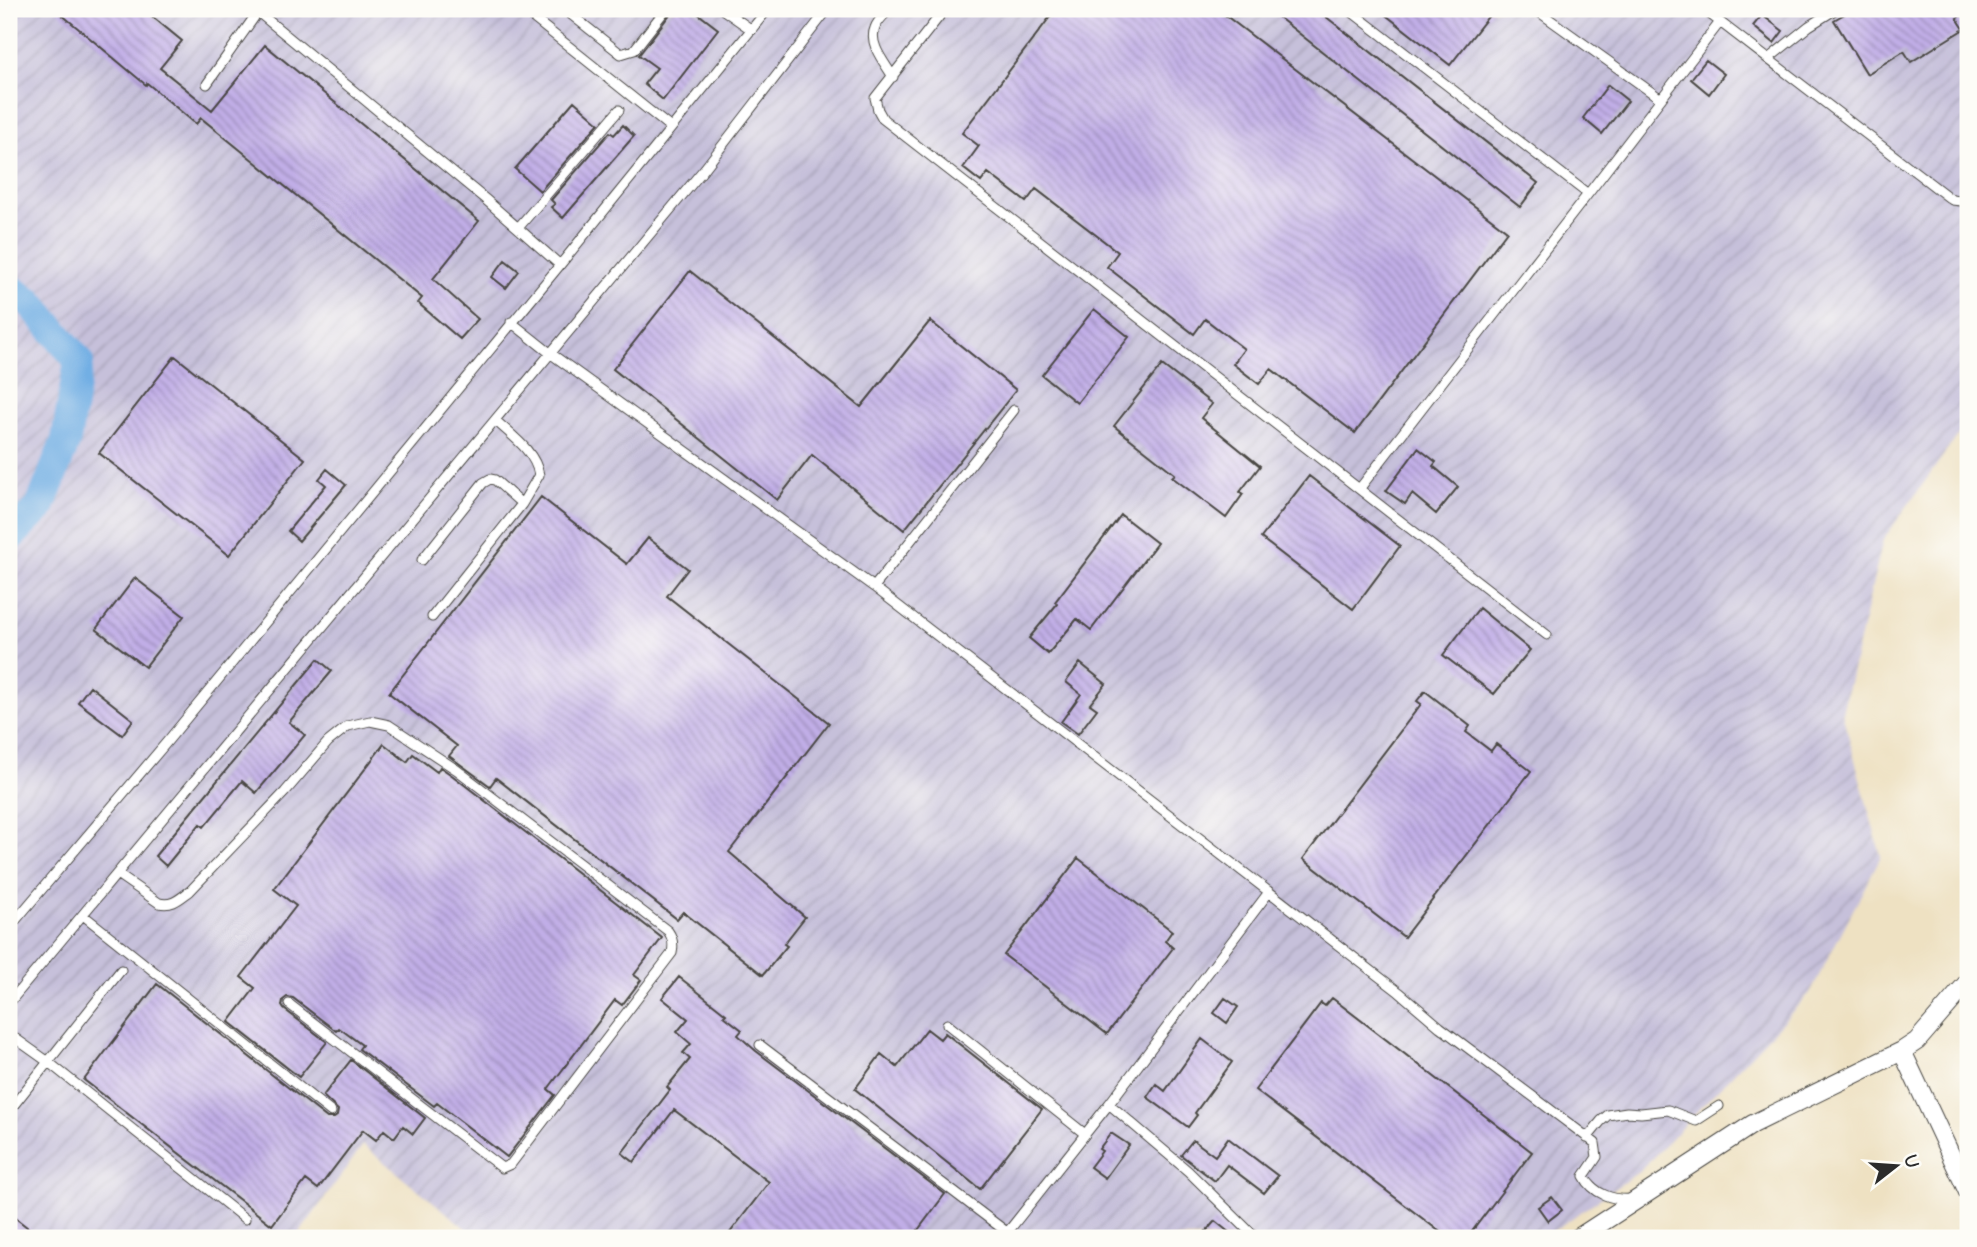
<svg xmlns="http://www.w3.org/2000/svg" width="1977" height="1247" font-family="'Comic Neue',sans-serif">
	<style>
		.industrial { fill: url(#industrial-furrows) }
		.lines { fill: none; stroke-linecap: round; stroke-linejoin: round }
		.river { stroke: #72afe4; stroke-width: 30 }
		.building { fill: url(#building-back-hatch) }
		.service-casing { stroke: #484642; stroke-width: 11 }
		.minor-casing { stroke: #484642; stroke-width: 20 }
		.service { stroke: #fff; stroke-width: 9 }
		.minor { stroke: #fff; stroke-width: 18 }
	</style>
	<defs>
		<pattern id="industrial-furrows" width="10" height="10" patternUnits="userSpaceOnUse" patternTransform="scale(1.75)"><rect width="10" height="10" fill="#c6c0da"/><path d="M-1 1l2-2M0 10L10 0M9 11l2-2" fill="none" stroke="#aaa5bb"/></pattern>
		<pattern id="building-back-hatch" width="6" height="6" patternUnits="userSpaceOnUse" patternTransform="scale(1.75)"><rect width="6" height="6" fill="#c1aee7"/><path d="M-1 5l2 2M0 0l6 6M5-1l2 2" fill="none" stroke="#9d8ebb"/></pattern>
	</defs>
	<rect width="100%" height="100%" fill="#fdfcf7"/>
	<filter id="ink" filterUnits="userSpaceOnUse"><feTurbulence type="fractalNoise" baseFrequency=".0143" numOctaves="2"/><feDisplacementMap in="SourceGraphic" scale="14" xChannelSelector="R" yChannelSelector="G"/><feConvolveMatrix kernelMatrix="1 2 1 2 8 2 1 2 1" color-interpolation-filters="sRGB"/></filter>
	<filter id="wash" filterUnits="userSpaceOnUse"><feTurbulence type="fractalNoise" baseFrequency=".00686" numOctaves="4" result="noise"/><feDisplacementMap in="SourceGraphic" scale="28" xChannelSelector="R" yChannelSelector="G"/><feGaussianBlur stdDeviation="1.57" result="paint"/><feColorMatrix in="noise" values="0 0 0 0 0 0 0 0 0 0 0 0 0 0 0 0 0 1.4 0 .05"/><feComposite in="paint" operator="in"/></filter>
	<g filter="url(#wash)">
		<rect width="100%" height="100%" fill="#eee1c2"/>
		<!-- industrial -->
		<path class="industrial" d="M9,9H1968V421L1883,540L1842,712L1881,856L1810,993L1640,1171L1543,1238H476L474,1235L363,1145L296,1238H9Z"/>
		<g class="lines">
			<!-- river -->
			<path class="river" d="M9,288L30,302L79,361L66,440L40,507L9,538"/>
		</g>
		<g id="blocks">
			<!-- building -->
			<path class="building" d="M55,9H143L182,41L160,68L212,110L265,45L479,221L433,279L478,319L460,339L418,303L422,298L201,118L196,124L147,83L146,85Z
				M674,9H692L718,29L663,100L644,84L657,68L639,55Z
				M1056,9H1217L1507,231L1355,433L1271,369L1259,384L1233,364L1244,349L1205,319L1194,334L1107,267L1118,252L1036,189L1026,202L988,173L981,182L963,168L979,146L962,133Z
				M1268,9H1316L1538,183L1520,207Z
				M1378,9H1494L1450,65Z
				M1853,9H1968V11L1957,18L1964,29L1911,62L1904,51L1867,74L1834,20Z
				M1762,15L1783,31L1774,43L1753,26Z
				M1706,60L1724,74L1709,94L1691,79Z
				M1608,85L1628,101L1602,134L1583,118Z
				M574,101L599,123L540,191L515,169Z
				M623,125L634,136L563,218L551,207L555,204L551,200L610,132L614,135Z
				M505,260L519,271L506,288L492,277Z
				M690,271L861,407L930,321L1016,390L904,530L812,455L777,500L613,369Z
				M1094,309L1129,337L1077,403L1042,375Z
				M175,356L305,459L229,555L99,453Z
				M1162,365L1212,404L1201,418L1260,466L1240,492L1243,494L1226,518L1172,477L1175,474L1114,426Z
				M1418,448L1436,462L1433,466L1458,487L1436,514L1412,494L1405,504L1386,491Z
				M327,469L346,485L299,541L288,531L326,485L319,479Z
				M1309,476L1400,546L1353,609L1261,538Z
				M541,497L627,564L648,538L688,569L667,596L829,723L729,852L805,917L784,944L787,946L763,975L683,912L677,919L496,778L490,786L449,756L457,746L389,693Z
				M1121,515L1157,543L1091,630L1077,619L1048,654L1029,638L1057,604L1055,602Z
				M135,578L184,616L145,667L96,629Z
				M1479,608L1530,650L1494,694L1443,655Z
				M318,659L332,671L289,722L305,735L256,793L242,781L204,827L200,824L166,866L155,856Z
				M1080,663L1106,684L1090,704L1097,709L1078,734L1061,722L1081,694L1066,682Z
				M90,686L133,720L122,735L78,702Z
				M1425,691L1470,726L1466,732L1491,751L1496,744L1531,771L1404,937L1303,859L1421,704L1417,701Z
				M384,744L407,762L413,754L437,772L440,767L453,776L662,938L634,975L641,980L622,1005L615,1000L548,1089L555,1095L507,1157L437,1103L434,1106L359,1049L362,1045L339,1028L336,1031L293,998L287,997L283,1000L282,1006L284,1009L327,1042L299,1077L229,1022L255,988L241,977L296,906L274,889Z
				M1078,858L1172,931L1165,941L1173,948L1107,1034L1004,955Z
				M679,977L726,1014L724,1016L742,1030L738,1035L756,1051L945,1194L912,1238H726L769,1182L674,1110L634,1162L622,1153L670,1090L667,1087L690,1059L683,1053L691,1044L677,1032L688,1019L662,998Z
				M157,984L327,1118H334L337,1116L338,1110L323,1096L351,1060L425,1118L413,1134L403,1126L394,1138L384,1130L376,1140L363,1130L318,1189L306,1180L272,1225L84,1080Z
				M1225,998L1238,1007L1227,1023L1214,1013Z
				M1332,998L1532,1152L1467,1238H1448L1255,1090L1321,1003L1325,1006Z
				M927,1029L940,1039L945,1033L1042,1109L980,1189L855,1089L881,1054L897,1067Z
				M1202,1039L1232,1062L1195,1113L1197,1115L1188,1127L1147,1097L1156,1084L1165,1091Z
				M1111,1133L1129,1145L1105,1178L1090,1167L1102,1151L1099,1149Z
				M1228,1138L1278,1176L1264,1193L1227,1165L1215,1181L1181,1155L1193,1140L1215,1156Z
				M1552,1197L1562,1210L1548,1221L1538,1207Z
				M9,1213L41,1238H9Z
				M1215,1221L1236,1238H1200Z"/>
		</g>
	</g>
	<g filter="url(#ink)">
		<use href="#blocks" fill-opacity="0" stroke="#484642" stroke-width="2"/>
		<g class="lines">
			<defs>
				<path id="service" d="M522,9L671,128
					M564,9L621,54L634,50L666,9
					M722,9L752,30
					M890,9C885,14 877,21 875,28C868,44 885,63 893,77
					M945,9L875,98L878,110L883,119L1547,635
					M1348,9L1588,194L1720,22
					M1535,9L1661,99
					M1703,9L1952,200L1961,201L1968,199
					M258,12L485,199L560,265
					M1768,59L1809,26L1836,9
					M207,84L260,9
					M518,228L619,110
					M511,322L550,353L874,587L1399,992L1440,1027L1595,1143L1597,1157L1584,1176C1593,1194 1614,1201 1633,1199
					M1360,488L1588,194
					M422,560L483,483L490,479L495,480L522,504
					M874,587L1014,410
					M432,617L522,504L539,475C535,451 512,436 495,420
					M117,874L159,903C173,906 179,899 190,891L285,792L328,742L348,726L370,721L389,725L457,770L668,931C673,938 674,944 672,953L511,1164L502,1168L289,1004
					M83,915L331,1112
					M9,928L166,743L560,265L768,9
					M9,1003L705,168L828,9
					M947,1024L1085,1134
					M9,1034L47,1061L245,1219
					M760,1045L1008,1233
					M1109,1104L1188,1171L1256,1238
					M9,1111L121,970
					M1587,1138L1601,1121L1608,1115L1627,1112L1641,1113L1668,1110L1696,1121L1719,1106
					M1003,1238L1109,1104L1269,892"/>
				<path id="minor" d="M1902,1051L1968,1192
					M1578,1238L1753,1124L1902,1051L1917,1041L1968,982"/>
			</defs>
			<!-- service casing -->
			<use href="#service" class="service-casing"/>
			<!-- minor casing -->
			<use href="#minor" class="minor-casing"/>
			<!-- service -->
			<use href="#service" class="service"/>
			<!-- minor -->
			<use href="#minor" class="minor"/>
		</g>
	</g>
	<!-- margin -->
	<rect width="1977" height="1247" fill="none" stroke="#fdfcf7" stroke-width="35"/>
	<!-- north arrow -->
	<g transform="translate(1896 1166) rotate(73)" stroke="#fdfcf7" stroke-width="5" paint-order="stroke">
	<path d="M0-5L12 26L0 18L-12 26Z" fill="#2b2b2b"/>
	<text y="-10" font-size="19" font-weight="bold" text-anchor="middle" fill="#2b2b2b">U</text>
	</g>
</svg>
